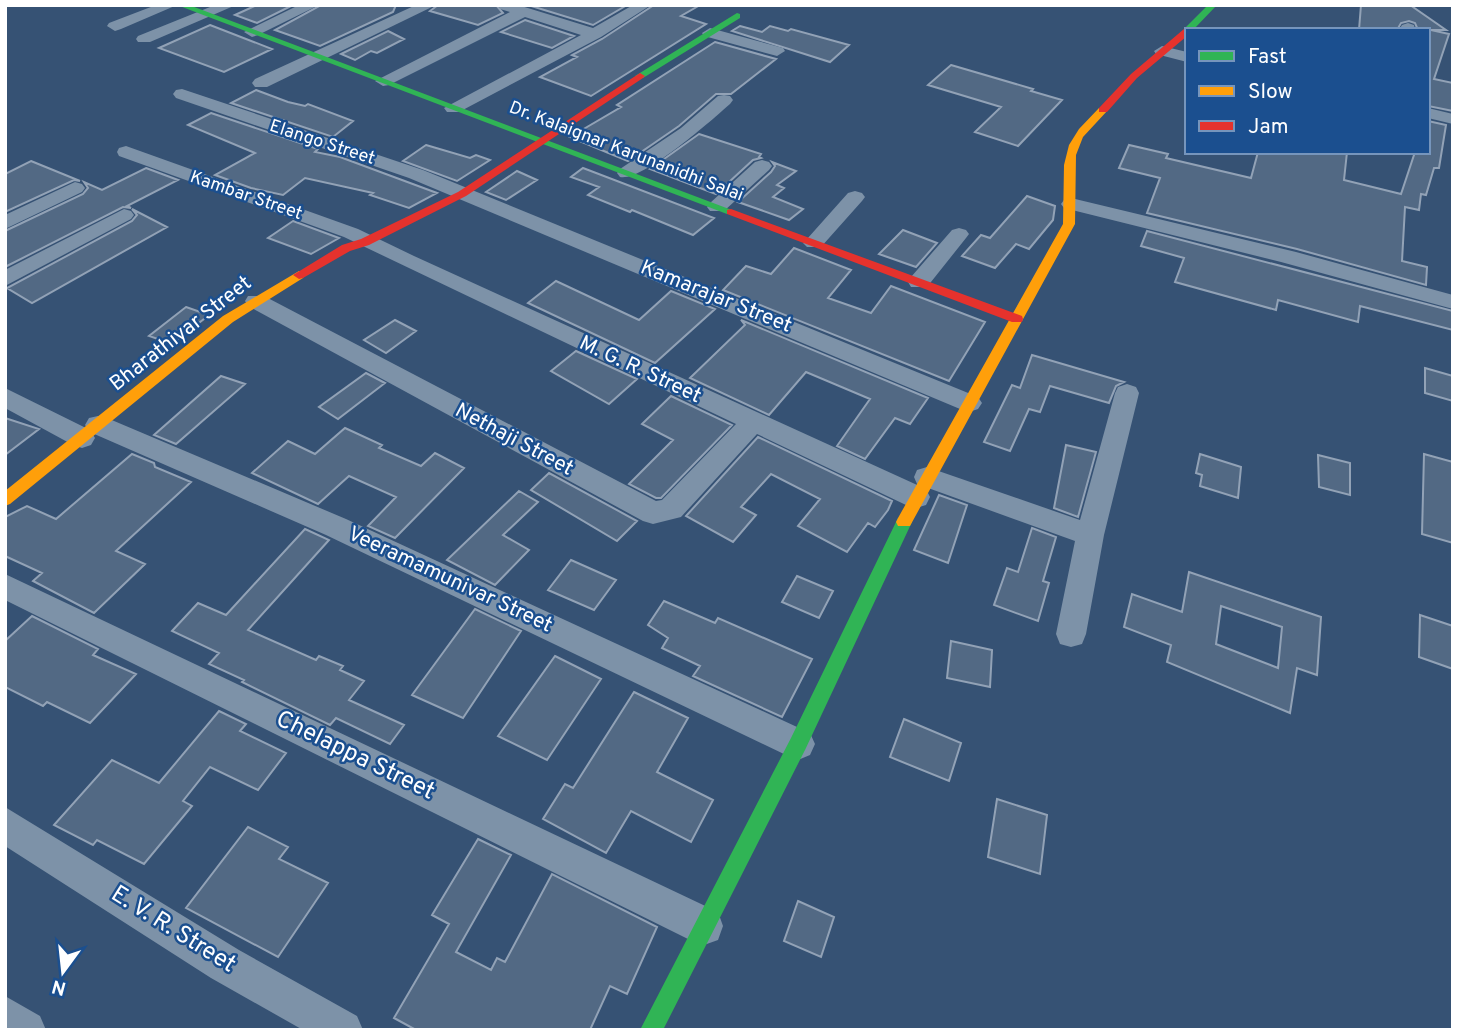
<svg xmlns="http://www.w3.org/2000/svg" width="1458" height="1035" font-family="Overpass,sans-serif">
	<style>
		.building { fill: #526984; stroke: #92a2b6; stroke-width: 2; fill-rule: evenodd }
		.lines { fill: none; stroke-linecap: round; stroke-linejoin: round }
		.street { fill: #7d92a8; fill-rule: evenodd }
		.fast { fill: #30b455; fill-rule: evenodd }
		.slow { fill: #ff9f0a; fill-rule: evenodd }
		.jam { fill: #e5322d; fill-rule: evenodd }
		.labels { text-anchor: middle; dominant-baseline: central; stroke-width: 5; stroke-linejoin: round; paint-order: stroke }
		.far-street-label { font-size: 18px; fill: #fff; stroke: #1b4f8f }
		.street-label { font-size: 21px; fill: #fff; stroke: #1b4f8f }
		.near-street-label { font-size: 24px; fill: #fff; stroke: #1b4f8f }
	</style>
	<rect width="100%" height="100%" fill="#365274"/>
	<!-- building -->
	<path class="building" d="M257,5H293L257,23L235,15Z
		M321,5H396L393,12L320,46L275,30Z
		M438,5H496L503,13L478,25L430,11Z
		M528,5H627L593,25Z
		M654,5H700L681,16L706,24L591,96L540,77L577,57L572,55L602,39Z
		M1361,5H1410L1446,30H1431L1449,34L1434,79L1453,83V111L1428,106V30H1418L1415,23L1409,21L1401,23L1397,30H1359Z
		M525,20L574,36L552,48L501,32Z
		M210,25L272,49L224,72L159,48Z
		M740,26L762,32L770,26L788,31L791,29L849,45L830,62L732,31Z
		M388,31L404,39L377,53L371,51L355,60L341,54Z
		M715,42L776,59L731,94H716L679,126L628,161L570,137L621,107L617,105Z
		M951,65L1033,89L1031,91L1062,100L1018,146L975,132L1001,107L928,85Z
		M256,90L288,102L305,106L308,104L353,121L333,137L231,103Z
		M211,113L318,149L315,152L340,157L437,193L409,208L370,195L373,193L305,178L283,195L251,188L215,175L255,153L188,125Z
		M1428,121L1446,125L1439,168H1434L1426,195L1421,194L1419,210L1405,207L1402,261L1427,267L1426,285L1297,249L1147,213L1160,178L1119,168L1129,145L1168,154L1166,158L1251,178L1258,152H1347L1344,180L1401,194L1415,152H1428Z
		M699,134L761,154L759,157L761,158L753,160L716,194L650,169Z
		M426,145L470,158L476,155L490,160L457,181L403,161Z
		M31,161L80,181L74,180L5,212V174Z
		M772,162L796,171L777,185L784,188L773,197L803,209L789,220L738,202L771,172L775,166Z
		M146,168L178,180L127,206L131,208L123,207L5,267V231L83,194L88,188L84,182L102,190Z
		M583,168L714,218L693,235L632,210L630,212L588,195L599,187L571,177Z
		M517,171L537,180L506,200L486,192Z
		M1027,196L1055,206L1053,220L1029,249L1016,244L995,268L962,256L981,235L990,238Z
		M132,209L167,227L32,303L7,288L132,221L137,215Z
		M293,221L339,238L311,254L268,238Z
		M903,230L937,243L916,267L879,254Z
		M1147,231L1453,311V330L1360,306L1358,322L1278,300L1276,310L1175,282L1184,258L1141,246Z
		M794,248L851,270L828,298L871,313L891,286L985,322L949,381L723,290L746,266L771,274Z
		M556,281L639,320L671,291L715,309L655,363L528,303Z
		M186,307L209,315L172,344L149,336Z
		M395,320L416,331L386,353L364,340Z
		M741,320L928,398L910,424L895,418L865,459L837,446L870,399L806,372L769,415L690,378L745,325Z
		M576,351L637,379L609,404L551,371Z
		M1032,355L1124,382L1116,386L1109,403L1050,386L1040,412L1029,409L1010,451L984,442L1012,385L1020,388Z
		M1425,368L1453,376V401L1425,393Z
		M366,373L385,383L338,419L319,407Z
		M221,376L245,384L176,444L154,435Z
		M671,396L732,425L661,498H656L629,484L673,440L642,424Z
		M5,418L39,429L5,455Z
		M345,428L382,445L379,448L421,466L435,453L464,468L395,538L368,526L396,497L349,476L318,504L252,473L288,441L315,454Z
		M758,437L892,501L888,510L875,527L868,523L847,552L798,526L820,499L771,474L741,507L756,515L733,542L686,516Z
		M1066,445L1096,452L1078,517L1054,508Z
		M132,454L154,463L155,467L191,482L116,551L145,564L94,613L33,581L42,573L5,556V517L27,506L56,519Z
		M1200,454L1241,467L1238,498L1200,486L1202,475L1196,473Z
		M1424,454L1453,462V543L1422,534Z
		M1318,455L1350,463V495L1319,487Z
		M549,473L637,521L617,541L531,490Z
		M519,491L538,502L503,535L529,550L495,585L447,560Z
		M939,495L967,505L948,563L914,550Z
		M1032,528L1056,537L1043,581L1049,583L1038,621L994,605L1007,568L1018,572Z
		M305,529L329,540L248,630L316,660L319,656L343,666L340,670L364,681L349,700L404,725L390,744L336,718L330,725L242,682L244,680L209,664L219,653L172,631L198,603L226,615Z
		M571,560L616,580L594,610L548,590Z
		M1189,572L1321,617L1317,675L1297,668L1290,713L1167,662L1171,645L1124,627L1132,594L1182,612ZM1221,606L1282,627L1278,668L1216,644Z
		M797,576L833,591L819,618L782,602Z
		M664,601L715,623L718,618L812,659L782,717L693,676L700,666L662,648L668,638L648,625Z
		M475,609L521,631L463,718L412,695Z
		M1420,615L1453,626V669L1419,657Z
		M32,616L98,649L93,655L136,674L90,723L47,702L43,706L5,687V641Z
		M951,641L992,650L990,687L947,678Z
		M555,656L601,679L547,760L498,736Z
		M634,692L688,718L657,772L713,800L691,842L631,811L606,853L543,819L565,784L573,788Z
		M219,711L246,724L240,731L286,753L258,790L210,767L183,801L192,806L144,864L97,840L93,845L54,825L112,760L159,783Z
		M904,719L961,743L949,781L890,757Z
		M997,799L1047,815L1040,874L988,857Z
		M248,827L288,847L279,859L328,883L278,957L186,908Z
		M478,839L511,855L456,952L491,970L497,958L505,962L552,874L657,927L627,994L610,986L590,1030H416L394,1018L449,924L432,915Z
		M798,901L834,917L821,957L784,941Z"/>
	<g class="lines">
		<!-- street -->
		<path class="street" d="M156,5H177L121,29L115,31L107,26L109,23Z
			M215,5H236L150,42H138L136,39L138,36Z
			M299,5H319L258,35L252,37L244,32Z
			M416,5H436L267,87H255L252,83L255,79Z
			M498,5H518L593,28L633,5H651L601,37L459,112H447L444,108L581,35L525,17L389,85L383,86L375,81L510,12L500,9Z
			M1408,23L1414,25L1415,30H1399L1402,25Z
			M710,28L783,48L785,51L777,56L704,36L702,33Z
			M1162,46L1187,52V62L1156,54L1154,51Z
			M182,89L423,170L978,397L982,403L978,409L969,412L960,409L409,178L176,98L173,94L176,90Z
			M724,95L730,96L733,100L730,104C712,120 642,182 620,177L617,173L620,169L681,128L718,96Z
			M1428,108L1453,114V124L1428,118Z
			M126,146L358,229L414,256L926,489L930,497L926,505L916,508L906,505L757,434L681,517L653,524L643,521L248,306L245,301L248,296H264L656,501L662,500L736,424L344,237L119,156L117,152L119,148Z
			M762,160L769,162L772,166L769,170L724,211H710L707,207L710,203L755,162Z
			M75,182L82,184L85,188L82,192L5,229V215Z
			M855,191L862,193L865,197L862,201L821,247H807L803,243L807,239L848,193Z
			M1071,198L1296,252L1453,295V309L1281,262L1064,208L1061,204L1064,200Z
			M124,209L131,211L134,215L131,219L5,286V270Z
			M959,228L966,230L969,234L966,238L927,287H911L908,282L911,277L952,230Z
			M1127,384L1136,387L1139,393L1104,535L1086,634L1082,644L1071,647L1060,644L1056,634L1075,541L917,484L914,477L917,470L927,467L1080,520L1115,393L1118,387Z
			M5,388L88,429L85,425L89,418L98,416L107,418L346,519L810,733L815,744L810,755L798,760L786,755L326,535L92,433L95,438L91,445L82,448L73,445L5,408Z
			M5,574L718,912L723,926L718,940L704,945L690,940L5,600Z
			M5,807L239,950L357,1016L363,1030H303L211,978L5,846Z
			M5,996L40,1016L46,1030H5Z"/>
		<!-- fast -->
		<path class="fast" d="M177,5H189L737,212L727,214Z
			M1208,5H1217L1193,30L1185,32V28Z
			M737,13L740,14V18L643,78L635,76Z
			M904,516L910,518L912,522L805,750L663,1030H640L791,738L896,522L898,518Z"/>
		<!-- slow -->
		<path class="slow" d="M1099,108L1108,110L1083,137L1076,155L1075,224L910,526H898L896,522L898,518L1063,224L1064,165L1069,145L1079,129Z
			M299,271L305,275L303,278L233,322L10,504L5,506V491L223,316Z"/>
		<!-- jam -->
		<path class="jam" d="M1184,29L1191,30H1187V36L1137,78L1107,112H1099V108L1131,74Z
			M640,73L645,76L643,78L466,196L369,245L350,251L303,278L299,279L293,275L342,245L361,239L458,192Z
			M731,209L1022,316L1023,319L1022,322H1012L727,214V210Z"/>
	</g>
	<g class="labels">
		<!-- far-street labels -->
		<g class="far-street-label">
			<text transform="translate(322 143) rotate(18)">Elango Street</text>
			<text transform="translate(626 152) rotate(21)">Dr. Kalaignar Karunanidhi Salai</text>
			<text transform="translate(246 196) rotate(19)">Kambar Street</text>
		</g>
		<!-- street labels -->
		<g class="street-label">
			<text transform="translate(716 297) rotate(22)">Kamarajar Street</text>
			<text transform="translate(181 334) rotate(-38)">Bharathiyar Street</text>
			<text transform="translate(640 370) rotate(25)">M. G. R. Street</text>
			<text transform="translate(514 440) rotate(28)">Nethaji Street</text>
			<text transform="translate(450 580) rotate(25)">Veeramamunivar Street</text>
		</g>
		<!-- near-street labels -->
		<g class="near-street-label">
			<text transform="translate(355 756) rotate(26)">Chelappa Street</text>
			<text transform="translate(173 930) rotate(32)">E. V. R. Street</text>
		</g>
	</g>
	<!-- border -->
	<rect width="1458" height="1035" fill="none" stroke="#ffffff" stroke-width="14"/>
	<!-- legend -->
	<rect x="1185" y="28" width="245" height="126" fill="#1b4f8f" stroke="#7695bc" stroke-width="2"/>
	<rect x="1199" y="51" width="35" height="10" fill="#30b455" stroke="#7695bc" stroke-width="2"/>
	<text x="1248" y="63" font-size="21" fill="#ffffff">Fast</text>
	<rect x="1199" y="86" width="35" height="10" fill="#ff9f0a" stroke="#7695bc" stroke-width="2"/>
	<text x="1248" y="98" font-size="21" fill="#ffffff">Slow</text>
	<rect x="1199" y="121" width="35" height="10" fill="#e5322d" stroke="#7695bc" stroke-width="2"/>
	<text x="1248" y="133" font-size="21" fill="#ffffff">Jam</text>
	<!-- north arrow -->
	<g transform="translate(63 972) rotate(195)" stroke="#1b4f8f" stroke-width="5" paint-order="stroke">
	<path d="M0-5L12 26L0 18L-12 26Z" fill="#ffffff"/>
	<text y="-10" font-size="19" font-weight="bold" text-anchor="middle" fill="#ffffff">N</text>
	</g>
</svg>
